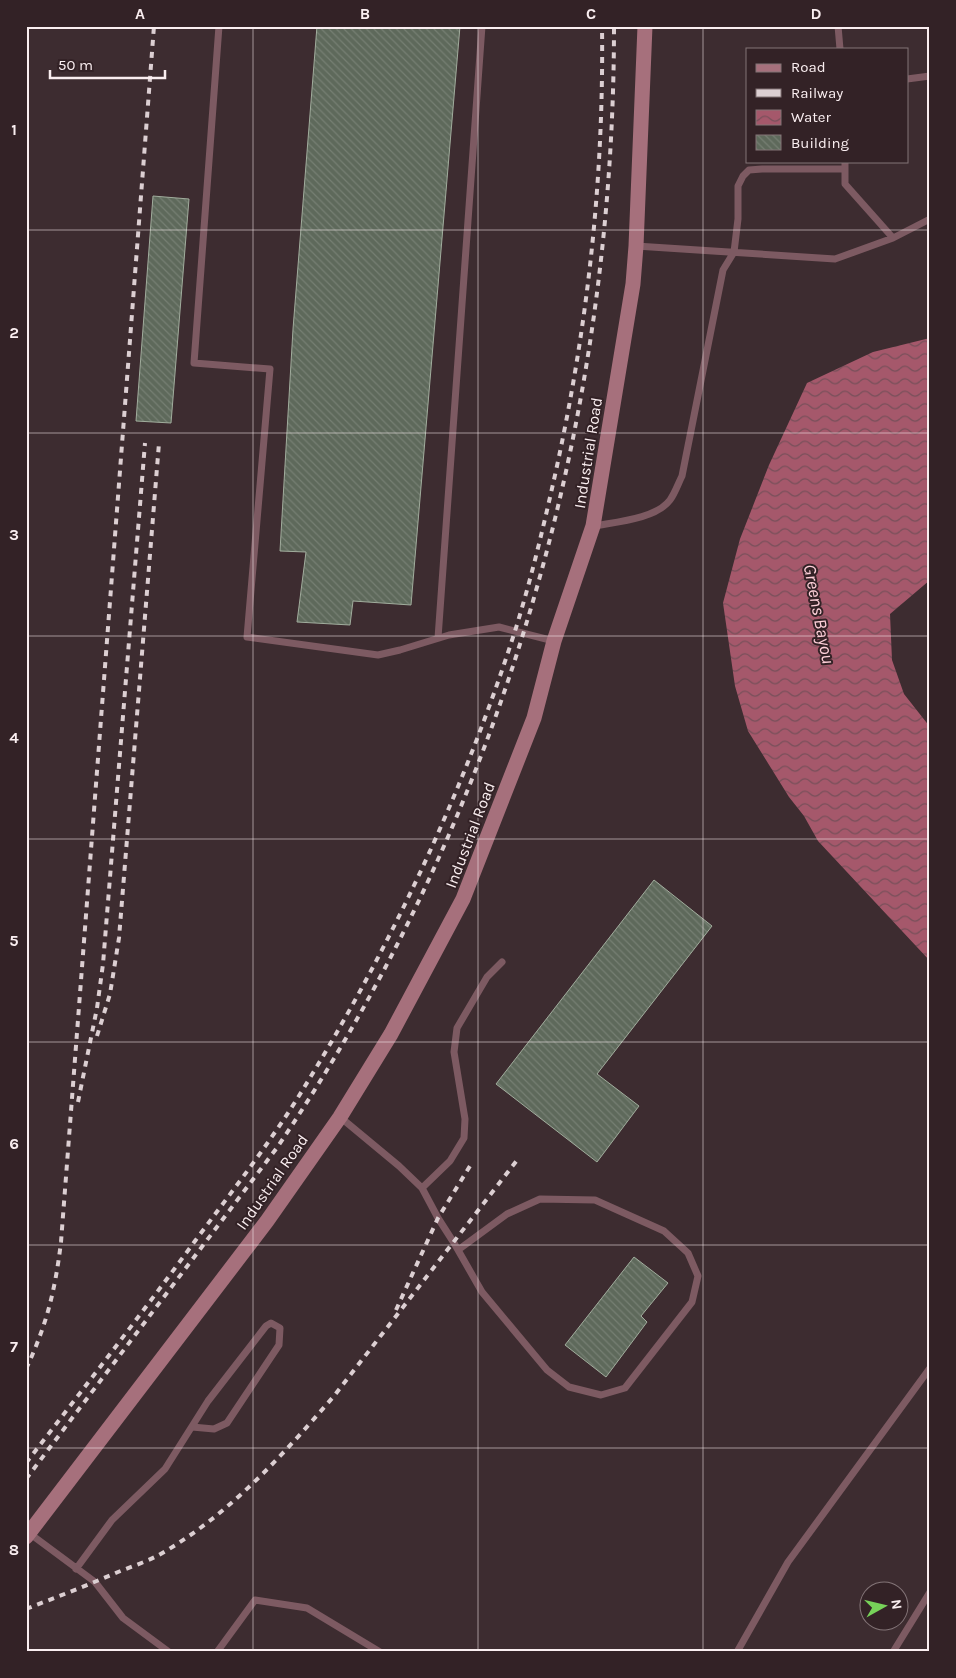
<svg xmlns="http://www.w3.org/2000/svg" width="956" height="1678" font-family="Karla,sans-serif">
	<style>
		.water { fill: url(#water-waves) }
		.building { fill: url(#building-back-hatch); stroke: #a1ad9d }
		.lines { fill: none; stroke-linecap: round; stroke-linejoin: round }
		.lane { stroke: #7d5a62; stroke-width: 7 }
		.secondary { stroke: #a6707c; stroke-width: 15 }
		.rail { stroke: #dccfd2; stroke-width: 4; stroke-dasharray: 6 6; stroke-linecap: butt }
		.grid { fill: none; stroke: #faeef0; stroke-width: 1; stroke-opacity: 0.55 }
		.labels { text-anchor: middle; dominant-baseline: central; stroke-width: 4; stroke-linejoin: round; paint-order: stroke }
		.street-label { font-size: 16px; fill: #faeef0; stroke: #332226 }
		.water-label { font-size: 18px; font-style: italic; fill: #fed0d9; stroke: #332226 }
		.neatline { fill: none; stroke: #faeef0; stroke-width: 2 }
		.grid-label { font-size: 16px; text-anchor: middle; font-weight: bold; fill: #faeef0 }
	</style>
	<defs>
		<pattern id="water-waves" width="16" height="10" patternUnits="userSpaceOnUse" patternTransform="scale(1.25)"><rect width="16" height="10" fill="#a5586b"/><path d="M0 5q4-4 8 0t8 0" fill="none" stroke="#78505a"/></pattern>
		<pattern id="building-back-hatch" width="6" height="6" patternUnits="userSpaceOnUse" patternTransform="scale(1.25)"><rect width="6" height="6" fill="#5e695b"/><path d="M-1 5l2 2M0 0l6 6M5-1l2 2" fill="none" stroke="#767f73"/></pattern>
	</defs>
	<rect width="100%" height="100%" fill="#3d2c30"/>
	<!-- water -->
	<path class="water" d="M930,338V580L890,614L892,660L904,694L930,727V961L818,841L804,816L789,797L748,731L735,686L723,603L740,539L769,465L807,383L873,352Z"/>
	<!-- building -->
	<path class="building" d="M317,26H460L411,605L353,601L350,625L297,622L306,552L280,551L293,329Z
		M153,196L189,199L171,423L136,421Z
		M654,880L712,926L597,1074L639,1106L597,1162L496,1084Z
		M634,1257L668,1283L641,1316L647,1322L606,1377L565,1345Z"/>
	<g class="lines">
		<!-- lane -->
		<path class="lane" d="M219,26L194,363L270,369L247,637L378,655L400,650L449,635L499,627L554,641
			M838,26L840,49
			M907,79L930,76
			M845,161V184L893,238
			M636,246L835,259L893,238L930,219
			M594,526C615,522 656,519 670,500C675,493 678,484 682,476L723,270L734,252L738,219V186L743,176L749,170L762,169H845
			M438,638L482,26
			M340,1117L399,1166L422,1188L450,1161L464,1138L465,1119L454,1052L457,1028L487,977L502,962
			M422,1188L438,1218L454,1243L482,1292L547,1370L569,1387L601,1395L625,1388L692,1302L698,1276L688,1253L664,1231L595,1200L540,1199L507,1214L458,1250
			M29,1533L95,1582L123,1618L169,1652
			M76,1569L112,1520L165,1469L208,1401L266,1326L271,1323L280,1328L279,1345L227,1423L214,1429L192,1427
			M217,1652L255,1600L307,1608L380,1652
			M737,1652L788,1562L930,1368
			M893,1652L930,1592"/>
		<!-- secondary -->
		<path class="secondary" d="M26,1537L267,1221L340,1117L391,1034L463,899L534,718L554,641L593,526L633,284L636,246L645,26"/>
		<!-- rail -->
		<path class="rail" d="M97,1036L110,994L119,938L159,443
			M78,1102L97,1008L103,964L145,443
			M396,1310L438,1218L470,1166
			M26,1369C47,1324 55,1291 61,1242L154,26
			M26,1463C83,1389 140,1316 195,1241C230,1194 266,1148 297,1099C388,953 463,794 515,631C530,583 542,533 553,484C587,333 604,181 602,26
			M26,1479L276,1149C501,819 614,425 614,26
			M26,1609C57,1597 88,1585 118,1572C131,1567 145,1562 157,1556C227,1517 282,1456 334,1396L518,1159"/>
	</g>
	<!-- grid -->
	<path class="grid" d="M253,26V1652M478,26V1652M703,26V1652M26,230H930M26,433H930M26,636H930M26,839H930M26,1042H930M26,1245H930M26,1448H930"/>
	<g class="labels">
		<!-- street labels -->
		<g class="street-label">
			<text transform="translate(588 453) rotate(-81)">Industrial Road</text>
			<text transform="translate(470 835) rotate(-69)">Industrial Road</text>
			<text transform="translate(272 1182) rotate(-55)">Industrial Road</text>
		</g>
		<!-- water labels -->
		<g class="water-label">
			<text transform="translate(819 614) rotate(79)">Greens Bayou</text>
		</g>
	</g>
	<!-- border -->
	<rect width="956" height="1678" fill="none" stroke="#332226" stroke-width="55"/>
	<!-- legend -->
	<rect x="746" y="48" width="162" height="115" fill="#332226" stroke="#837477"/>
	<rect x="756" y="64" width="25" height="8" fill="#a6707c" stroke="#837477"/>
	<text x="791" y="72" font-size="15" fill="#faeef0">Road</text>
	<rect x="756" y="89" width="25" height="8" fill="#dccfd2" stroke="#837477"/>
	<text x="791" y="98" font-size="15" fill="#faeef0">Railway</text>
	<rect x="756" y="110" width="25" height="15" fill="url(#water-waves)" stroke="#837477"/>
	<text x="791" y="122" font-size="15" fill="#faeef0">Water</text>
	<rect x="756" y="135" width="25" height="15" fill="url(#building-back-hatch)" stroke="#837477"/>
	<text x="791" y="148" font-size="15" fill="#faeef0">Building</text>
	<!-- north arrow -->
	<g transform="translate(884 1606) rotate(82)"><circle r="24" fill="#332226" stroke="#837477"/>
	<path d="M0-4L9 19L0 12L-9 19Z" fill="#77d259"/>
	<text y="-8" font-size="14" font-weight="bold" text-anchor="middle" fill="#faeef0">N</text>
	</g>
	<!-- scale -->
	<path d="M50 70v8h115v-8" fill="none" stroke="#faeef0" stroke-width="2.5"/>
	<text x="58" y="70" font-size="15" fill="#faeef0" stroke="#332226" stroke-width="4" paint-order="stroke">50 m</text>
	<rect x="28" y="28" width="900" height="1622" class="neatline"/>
	<g class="grid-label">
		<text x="140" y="19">A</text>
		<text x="365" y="19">B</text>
		<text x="591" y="19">C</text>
		<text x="816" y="19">D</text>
		<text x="14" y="135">1</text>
		<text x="14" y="338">2</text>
		<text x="14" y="540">3</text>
		<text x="14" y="743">4</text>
		<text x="14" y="946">5</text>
		<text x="14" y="1149">6</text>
		<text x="14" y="1352">7</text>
		<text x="14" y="1555">8</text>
	</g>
</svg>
